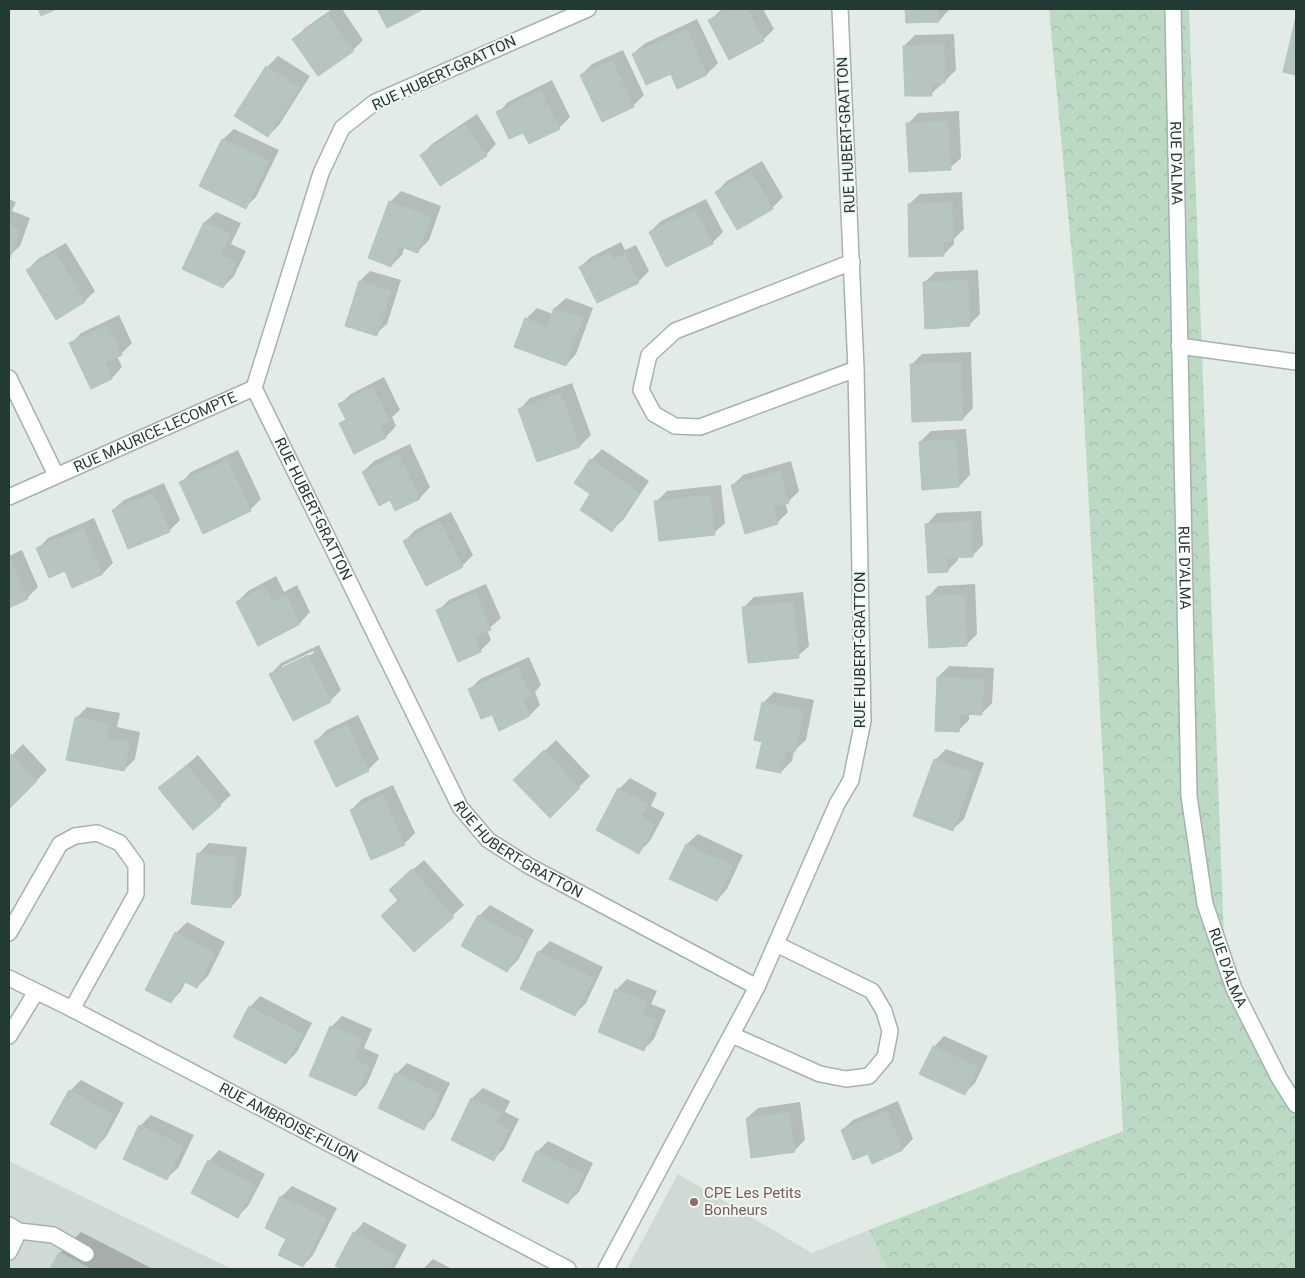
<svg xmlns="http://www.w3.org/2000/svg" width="1305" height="1278" font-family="Roboto,sans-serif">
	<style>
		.built { fill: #d0dad5 }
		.forest { fill: url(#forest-crowns) }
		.shadow { fill: #0003; fill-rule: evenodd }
		.building { fill: #b7c5bf; stroke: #b5c4bd }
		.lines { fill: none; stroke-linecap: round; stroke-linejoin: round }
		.minor-casing { stroke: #a5b2ad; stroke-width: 18 }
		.minor { stroke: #fff; stroke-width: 15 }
		.education-dot { fill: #8d6e63; stroke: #f2f7f4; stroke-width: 2 }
		.labels { text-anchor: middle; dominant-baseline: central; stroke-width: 4; stroke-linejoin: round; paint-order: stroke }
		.street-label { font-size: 15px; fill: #233a33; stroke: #f2f7f4 }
		.education-label { font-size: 15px; fill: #785e54; stroke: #f2f7f4; text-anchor: start }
	</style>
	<defs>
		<pattern id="forest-crowns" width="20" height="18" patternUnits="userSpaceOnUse" patternTransform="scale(1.25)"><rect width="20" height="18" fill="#bcdac3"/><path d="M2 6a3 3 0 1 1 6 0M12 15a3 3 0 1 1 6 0" fill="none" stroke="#a1bca8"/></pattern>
	</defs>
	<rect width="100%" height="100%" fill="#e2ebe6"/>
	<!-- built -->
	<path class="built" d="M9,1161L232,1269H9Z
		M678,1174L812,1253L869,1230L887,1269H627Z"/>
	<!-- forest -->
	<path class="forest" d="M1049,9H1189L1225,966L1296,1112V1269H887L869,1230L1123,1131L1080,342Z"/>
	<!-- shadow -->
	<path class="shadow" d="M332,9H342L363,40L353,50L294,39L305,28Z
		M722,9H763L774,29L763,40L710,20Z
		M907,9H949V10L939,21L907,22Z
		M697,19L718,63L707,74L678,87L672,72L633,54L644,44Z
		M1296,22V74L1284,71Z
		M954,34L956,70L945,81H942V84L931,94L904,46L915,35Z
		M623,50L644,95L633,106L581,75L592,64Z
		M278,56L310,76L279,125L268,136L236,115L267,67Z
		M552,80L570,117L559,128L524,131L498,113L508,102Z
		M959,111L961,158L950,168L908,124L918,113Z
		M477,114L496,144L486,155H422L432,144Z
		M234,129L279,150L256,197L245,207L201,186L223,139Z
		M762,161L783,197L772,208L716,192L727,181Z
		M401,191L441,206L429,240L418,251L405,246L402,255L391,266L390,202Z
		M962,192L964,229L954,239V244L943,255L909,204L920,194Z
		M9,199L16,202L12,211L30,218L20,246L9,256Z
		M706,199L723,232L712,243L650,232L661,221Z
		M216,212L241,223L231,244L246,251L234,276L223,287L183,268L205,222Z
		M621,242L625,250L636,245L649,271L638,282L580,267L591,257Z
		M66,243L95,291L84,302L27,270L38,259Z
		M978,270L980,314L969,325L924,283L935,272Z
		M370,271L401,280L387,324L376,334L360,281Z
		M566,298L593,308L576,354L566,365L526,319L537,308L553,314L555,308Z
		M119,315L132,343L121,354L117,356L122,367L112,378L91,387L71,344L81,333Z
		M971,352L973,408L963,419L911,365L922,354Z
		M384,377L400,410L392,417L396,426L386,437L355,452L341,423L347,418L340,404L351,394Z
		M572,383L591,435L580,446L538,460L520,409L530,398Z
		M966,429L970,475L959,486L920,442L931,431Z
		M410,444L430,487L420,498L396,509L391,499L363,472L374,461Z
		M602,449L649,481L623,520L612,530L592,494L576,483L591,460Z
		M238,450L261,499L250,510L181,483L191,472Z
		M791,461L799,491L788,502L785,503L788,512L777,523L732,486L743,475Z
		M164,483L180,520L169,531L113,510L124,500Z
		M721,485L725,523L714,533L656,502L667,491Z
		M981,511L983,545L972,556H958V560L947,571L927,524L937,513Z
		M451,512L473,555L462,566L426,584L405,541L415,530Z
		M94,518L113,563L103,573L72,586L65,570L38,549L48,538Z
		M22,550L38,587L27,598L9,606V556Z
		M276,576L284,592L297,585L310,612L300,623L259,644L237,602L248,591Z
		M486,584L501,618L487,630L491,640L480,651L438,611L449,600Z
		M975,584L977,634L966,645L928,597L938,586Z
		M803,592L809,646L798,656L743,608L754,597Z
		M319,645L341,690L330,701L271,674L281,663ZM313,651L314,653L282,669V666Z
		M529,657L541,685L535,692L540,705L530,715L492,713L469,690L480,679Z
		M949,666L994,668L992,703L981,714L969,713V720L958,731L938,677Z
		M774,692L814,700L806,740L794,751L792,761L781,772L763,741V703Z
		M87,707L120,713L117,727L140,732L135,759L124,770L76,718Z
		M358,715L379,759L368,770L316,741L327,730Z
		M556,740L590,776L550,816L515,780Z
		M23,744L47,770L9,808V758Z
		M946,749L984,763L964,819L953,829L935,760Z
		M198,755L231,795L220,805L160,788Z
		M630,778L657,793L651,806L665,813L650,841L639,852L619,789Z
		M393,785L415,833L404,844L351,810L362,799Z
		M698,834L743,855L727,889L717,900L687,844Z
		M209,843L247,847L241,896L231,907L198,854Z
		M424,860L464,905L414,951L400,900L402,879Z
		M490,905L534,930L518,960L507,971L462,945L479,916Z
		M187,922L225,942L208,976L197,987L186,981L181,991L171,1002L176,933Z
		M550,941L603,967L586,1003L575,1014L539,952Z
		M627,979L657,991L651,1004L666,1010L654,1039L644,1049L616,990Z
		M260,996L312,1023L297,1052L286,1063L250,1007Z
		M342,1016L372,1029L364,1048L379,1055L367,1084L356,1095L331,1027Z
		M944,1036L988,1056L975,1083L964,1094L934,1047Z
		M407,1063L450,1083L434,1117L423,1128L396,1074Z
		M81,1080L124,1103L106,1137L95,1148L70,1091Z
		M483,1088L510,1101L505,1112L519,1119L504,1149L493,1159L452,1140L472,1098Z
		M898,1101L913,1139L903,1149L869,1152L842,1130L853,1120Z
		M800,1102L805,1140L794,1151L747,1118L758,1108Z
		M151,1115L194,1135L178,1168L167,1178L125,1158L140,1126Z
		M548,1141L593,1163L579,1192L568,1202L523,1181L537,1152Z
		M219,1150L265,1174L248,1206L238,1216L209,1161Z
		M292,1186L337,1208L313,1255L303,1266L281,1197Z
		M364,1222L407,1245L394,1269H345L337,1265L354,1233Z
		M81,1232L153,1269H51L60,1253Z
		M433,1259L452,1269H423Z"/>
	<!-- building -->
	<path class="building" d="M38,9H56L41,16Z
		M377,9H422V10L387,28Z
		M730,9H747L764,41L729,60L708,20Z
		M905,9H938L939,22L906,23Z
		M328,14L354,51L318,76L292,39Z
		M1296,16V75L1283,72Z
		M687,29L707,75L677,89L671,74L646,85L632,54Z
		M944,44L945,83H931L932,96H905L903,46Z
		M612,60L634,107L602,122L580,75Z
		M266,66L300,88L268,137L234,116Z
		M541,90L560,129L529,144L523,133L509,139L496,112Z
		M948,121L951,170L909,172L906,123Z
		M466,124L487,156L440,186L420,155Z
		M222,139L269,161L246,209L199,186Z
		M751,171L773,209L737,230L715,192Z
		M389,201L431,217L418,253L399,246L391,267L368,258Z
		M952,202L953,241L943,242L944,256L909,257L908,204Z
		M695,209L713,244L666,267L649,232Z
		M204,222L231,234L221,255L236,262L223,288L182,269Z
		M9,225L20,229L10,258L9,257Z
		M55,252L85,302L56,320L26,270Z
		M610,252L614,260L625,254L639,283L597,303L579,267Z
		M968,280L970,326L925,329L923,282Z
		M359,281L391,291L377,336L345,326Z
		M554,308L583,318L566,366L514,347L525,318L547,327Z
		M108,325L122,355L105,363L112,379L91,389L69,343Z
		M961,362L963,420L912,422L910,364Z
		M373,387L390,421L380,426L386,438L354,454L339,423L346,420L338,404Z
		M561,393L580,447L537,462L518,409Z
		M956,439L959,487L922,490L919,442Z
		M399,454L420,499L395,511L390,500L379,506L362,472Z
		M590,459L639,493L612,532L580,510L590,494L574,483Z
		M227,460L251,511L203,534L179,482Z
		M780,471L789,503L773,508L778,524L745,534L731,485Z
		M153,493L170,532L128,549L112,510Z
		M710,495L715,535L659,541L654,501Z
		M440,521L463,567L426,586L403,541Z
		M971,521L973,557L947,558L948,572L928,573L925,524Z
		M83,528L103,574L72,588L65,571L49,578L36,548Z
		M11,559L28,599L9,608V560Z
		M265,586L273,602L286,595L300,624L258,646L236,602Z
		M476,593L491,630L474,637L481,652L458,662L436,610Z
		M964,594L967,646L929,648L926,596Z
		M793,602L799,658L748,663L742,607Z
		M308,655L331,702L293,721L269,674Z
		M518,667L531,697L523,700L530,716L499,731L492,715L481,719L468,689Z
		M937,677L984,679L982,715L960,714L959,732L935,731Z
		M762,702L804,711L795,752L786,751L781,773L756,768L762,742L754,740Z
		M75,717L110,724L107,738L130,742L124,771L66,760Z
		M347,725L369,771L336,787L314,741Z
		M544,750L580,788L550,818L513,780Z
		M11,754L37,781L9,809V757Z
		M934,759L974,773L953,831L913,816Z
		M187,765L221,806L193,830L158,788Z
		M618,788L648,804L641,817L655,824L639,854L596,830Z
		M383,795L405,845L371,860L350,810Z
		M686,844L733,866L717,901L669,879Z
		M197,853L237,858L231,908L191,904Z
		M412,869L454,917L414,952L381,916L398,900L389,890Z
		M478,915L525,941L507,972L461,946Z
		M175,932L215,953L197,988L183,981L171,1003L145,990Z
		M538,951L594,978L575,1016L520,989Z
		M615,989L647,1002L642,1015L656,1020L644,1051L598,1032Z
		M249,1006L302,1034L286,1064L233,1037Z
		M330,1026L362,1039L354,1059L369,1066L356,1096L309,1076Z
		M933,1046L978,1067L965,1095L919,1074Z
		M395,1073L440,1094L424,1130L378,1108Z
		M69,1090L114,1114L96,1149L50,1124Z
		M471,1098L501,1112L495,1123L509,1130L494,1161L451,1140Z
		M887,1111L903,1150L872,1164L868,1154L853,1160L841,1130Z
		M789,1112L795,1152L751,1158L746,1118Z
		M139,1125L184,1146L167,1180L123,1159Z
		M536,1151L583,1174L568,1204L522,1181Z
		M208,1160L255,1185L238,1218L191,1193Z
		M280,1196L327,1219L303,1267L278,1255L286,1239L265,1228Z
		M353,1232L397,1256L390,1269H342L335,1266Z
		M59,1252L91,1269H50Z"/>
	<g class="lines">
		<defs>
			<g id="minor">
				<path id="s1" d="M588,9L375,102L342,128L321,173L254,388L460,807L488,840L529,866L757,987"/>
				<path id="s2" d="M1173,9L1189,796L1205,904L1234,989L1279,1078L1296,1105"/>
				<path d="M852,262L675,331L649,355L641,390L654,414L675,426L700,427L856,369"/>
				<path d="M1179,346L1296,362"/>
				<path d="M9,378L56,475"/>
				<path id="s3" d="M9,497L254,388"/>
				<path d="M9,933L60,844L75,836L97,833L120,843L136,865V894L72,1009"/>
				<path id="s4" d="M9,978L72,1009L568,1269"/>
				<path d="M732,1035L820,1074L846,1079L869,1076L885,1057L890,1031L884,1011L872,991L776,944"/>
				<path d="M9,1036L36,992"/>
				<path d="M9,1225L19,1231L53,1235L86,1254"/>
				<path d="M9,1252L19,1231"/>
				<path d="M606,1269L757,987L837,804L851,780L863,721L856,369L840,9"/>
			</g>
		</defs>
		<!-- minor casing -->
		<use href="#minor" class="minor-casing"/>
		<!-- minor -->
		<use href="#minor" class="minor"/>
	</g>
	<!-- markers -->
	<circle class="education-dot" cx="694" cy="1202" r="5"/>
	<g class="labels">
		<!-- street labels -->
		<g class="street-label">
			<text transform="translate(444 73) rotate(-25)">RUE HUBERT-GRATTON</text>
			<text transform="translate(846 135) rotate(-93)">RUE HUBERT-GRATTON</text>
			<text stroke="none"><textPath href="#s2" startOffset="154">RUE D'ALMA</textPath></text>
			<text stroke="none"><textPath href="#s3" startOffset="160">RUE MAURICE-LECOMPTE</textPath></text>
			<text stroke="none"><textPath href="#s1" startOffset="684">RUE HUBERT-GRATTON</textPath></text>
			<text stroke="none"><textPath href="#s2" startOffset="559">RUE D'ALMA</textPath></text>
			<text transform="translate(860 650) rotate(-90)">RUE HUBERT-GRATTON</text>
			<text stroke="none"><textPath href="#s1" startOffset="1089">RUE HUBERT-GRATTON</textPath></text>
			<text stroke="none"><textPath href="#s2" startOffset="964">RUE D'ALMA</textPath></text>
			<text stroke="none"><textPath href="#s4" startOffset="315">RUE AMBROISE-FILION</textPath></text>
		</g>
		<!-- education labels -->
		<g class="education-label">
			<text x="704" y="1193">CPE Les Petits<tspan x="704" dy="17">Bonheurs</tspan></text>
		</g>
	</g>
	<!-- border -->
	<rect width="1305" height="1278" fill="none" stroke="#233a33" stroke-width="20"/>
</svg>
